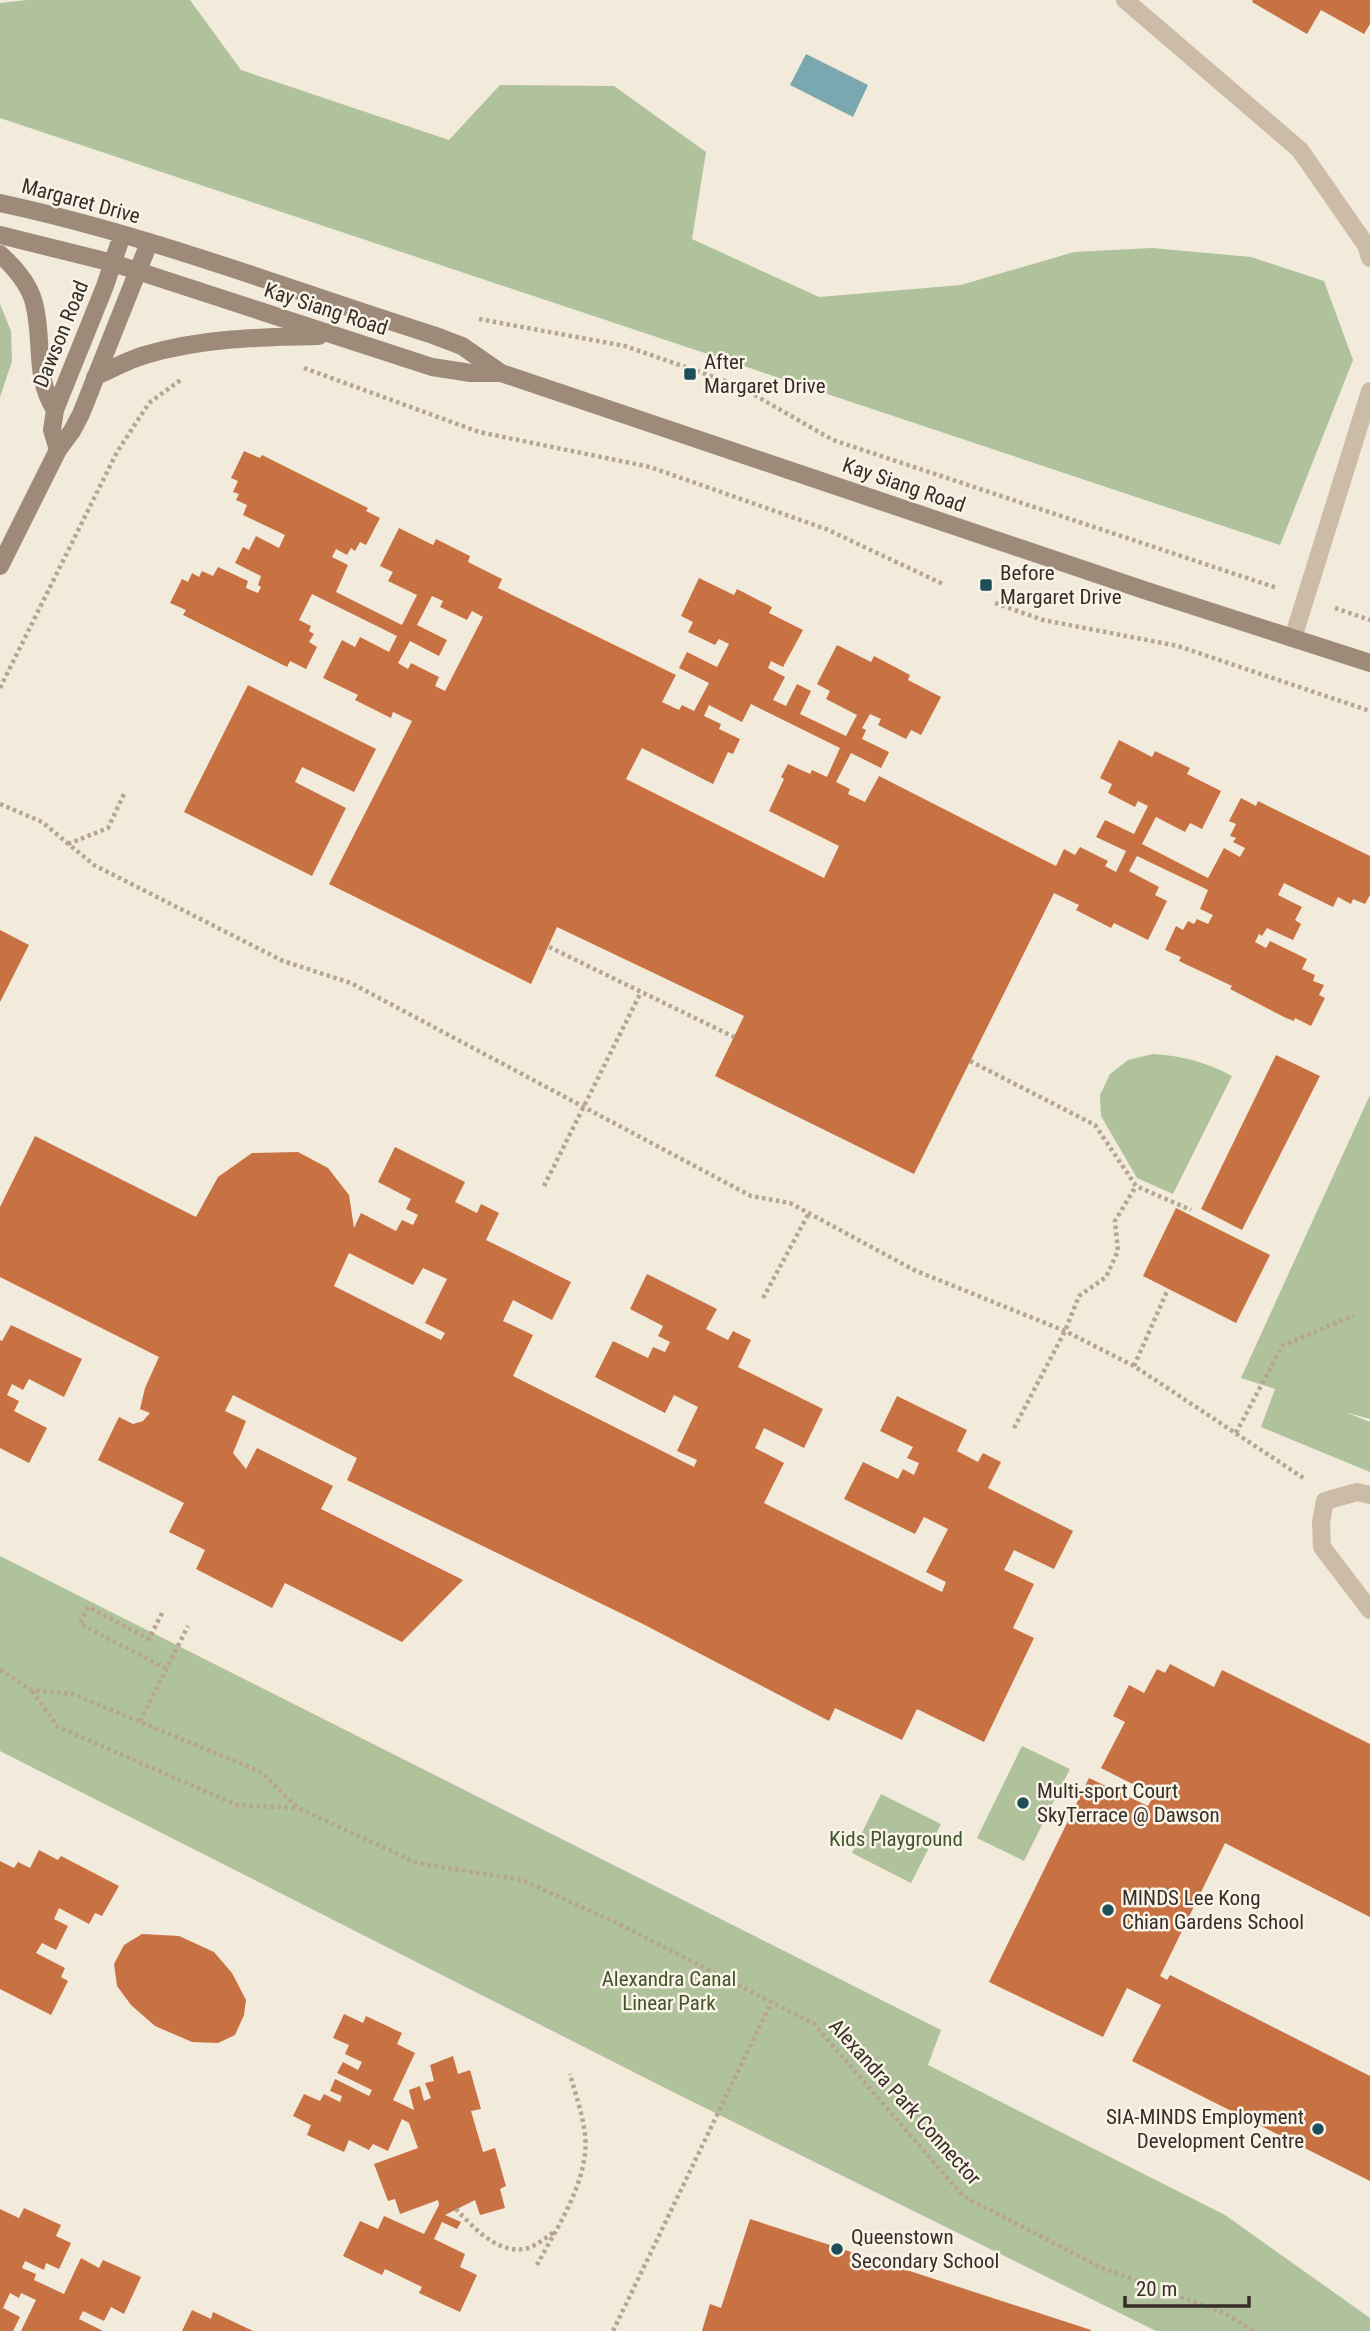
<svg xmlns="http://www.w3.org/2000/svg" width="1370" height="2331" font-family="'Roboto Condensed',sans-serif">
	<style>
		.green { fill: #b0c29b }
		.water { fill: #7aa8b0 }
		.building { fill: #c87243; fill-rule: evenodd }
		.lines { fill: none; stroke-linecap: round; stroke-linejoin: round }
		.path { stroke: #b7a591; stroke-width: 4.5; stroke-dasharray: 3.5 3.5; stroke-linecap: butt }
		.street { stroke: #cbbba7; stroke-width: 18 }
		.secondary { stroke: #9e8a78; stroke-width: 18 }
		.poi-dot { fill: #1c4f59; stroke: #faf4e8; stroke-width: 2.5 }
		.labels { text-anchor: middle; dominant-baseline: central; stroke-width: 5; stroke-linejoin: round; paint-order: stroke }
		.street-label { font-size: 21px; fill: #372e28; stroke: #faf4e8 }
		.poi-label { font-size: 21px; fill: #372e28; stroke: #faf4e8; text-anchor: start }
		.park-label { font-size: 21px; fill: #41562b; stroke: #faf4e8 }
	</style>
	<rect width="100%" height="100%" fill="#f2eadb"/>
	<!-- green -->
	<path class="green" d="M27,0H190L241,70L449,140L500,85L614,86L706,152L692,239L819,297L961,285L1074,252L1152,248L1251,257L1324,281L1353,360L1280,545L0,118V3Z
		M0,304L11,331L12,361L0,397Z
		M1153,1054C1183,1056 1206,1062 1232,1076L1173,1194L1137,1178L1101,1116L1100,1095L1110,1074L1128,1060Z
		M1370,1095V1419L1345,1412L1370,1422V1472L1261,1427L1275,1389L1241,1378Z
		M0,1556L941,2030L928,2065L1225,2215L1370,2318V2331H1156L675,2093L0,1751Z
		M1022,1746L1070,1769L1024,1861L977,1838Z
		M881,1794L941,1824L911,1883L852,1853Z"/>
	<!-- water -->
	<path class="water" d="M806,54L868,85L853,117L790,85Z"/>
	<!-- building -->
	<path class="building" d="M1253,0H1370V24L1364,34L1321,10L1307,34L1252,2Z
		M244,451L260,458L262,455L368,508L366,511L380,518L366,545L360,542L355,551L351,548L347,555L336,549L332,557L348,565L336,592L402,625L417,595L388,581L393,572L380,566L399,528L433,545L436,539L470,556L468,562L502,579L498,588L676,675L662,702L679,710L682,705L694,711L709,683L679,668L687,652L717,667L729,644L719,639L715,645L688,632L693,622L681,616L699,578L734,595L737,589L772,607L769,613L803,630L783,667L771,661L768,668L785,677L773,700L786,706L797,684L811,691L800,714L846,736L857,715L826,699L830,691L817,684L837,645L871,662L874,656L910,675L908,680L941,697L921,735L911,730L906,739L878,725L881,719L870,714L862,728L866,730L862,739L889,752L881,768L851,753L836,782L850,789L848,794L865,802L879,776L1056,866L1064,849L1075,855L1080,847L1108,861L1105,866L1116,872L1126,851L1096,837L1105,820L1134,834L1148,806L1138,801L1135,807L1108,793L1112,784L1100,778L1119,740L1152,757L1155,751L1190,768L1187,774L1221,791L1202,829L1190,823L1185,832L1156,817L1142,844L1208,878L1224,848L1240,857L1245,848L1233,842L1236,838L1230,836L1236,824L1229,821L1241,798L1256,806L1258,801L1370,856V895L1365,904L1353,899L1351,904L1338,897L1333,907L1284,883L1278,895L1302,907L1295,920L1301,924L1293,940L1267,928L1262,936L1259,934L1255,942L1266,948L1270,941L1307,959L1302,969L1315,975L1313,981L1324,985L1319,995L1325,998L1311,1026L1295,1018L1294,1021L1286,1018L1230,989L1232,986L1179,961L1181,957L1165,950L1176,926L1183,930L1188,921L1194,924L1197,919L1208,924L1213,915L1200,909L1208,890L1137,856L1129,871L1159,887L1155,895L1167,901L1148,940L1114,923L1111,928L1076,910L1079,905L1054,893L914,1174L715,1076L744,1016L557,927L531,984L329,884L412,721L393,712L391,718L355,700L358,695L323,678L342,640L355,647L360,637L389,652L397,636L312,594L299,620L311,626L309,631L314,634L309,642L317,647L306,669L290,661L287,667L183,615L186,610L170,603L182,579L188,582L192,573L199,577L202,571L213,576L218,567L248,581L246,588L258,593L261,587L258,585L261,576L235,563L243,547L249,550L256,536L279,548L285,535L243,515L247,505L236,500L239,494L233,492L238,481L231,478ZM432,596L443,601L440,607L467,620L472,611L483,617L445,691L435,686L439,677L411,663L408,669L398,663L410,641L439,656L447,640L417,625ZM751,704L840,748L827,777L812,770L810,774L788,764L781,777L784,779L769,811L839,846L824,878L626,779L642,748L713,784L728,752L733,754L740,739L719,729L721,724L704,716L709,705L742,722Z
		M248,685L376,749L354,792L302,767L295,782L346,808L312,876L184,812Z
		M0,930L29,945L0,1002Z
		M1276,1055L1320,1076L1242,1230L1201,1209Z
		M35,1136L196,1217L218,1177L252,1153L298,1152L328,1168L349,1195L354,1228L361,1213L396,1231L402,1220L413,1225L418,1215L406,1209L411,1199L378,1182L395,1147L465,1182L455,1202L477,1213L481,1204L499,1213L486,1240L571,1282L552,1320L513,1300L503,1321L533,1335L513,1376L694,1467L697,1460L677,1451L698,1407L674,1395L665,1413L595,1377L613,1341L648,1358L653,1347L665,1352L670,1342L658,1336L663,1326L630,1309L647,1274L717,1309L706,1329L728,1340L733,1331L751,1340L738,1367L823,1409L804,1448L764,1428L755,1448L784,1463L764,1503L942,1592L946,1582L926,1572L948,1529L924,1517L915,1534L844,1499L863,1462L898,1479L903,1469L914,1475L919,1463L907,1458L913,1447L880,1431L897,1396L967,1430L957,1451L978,1462L983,1453L1001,1462L988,1488L1073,1531L1054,1569L1014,1550L1004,1570L1034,1584L1013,1628L1034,1638L984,1742L917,1709L902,1740L835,1708L829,1721L641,1623L347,1480L357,1458L233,1395L225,1411L246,1421L233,1453L246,1469L257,1448L333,1486L321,1509L463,1580L402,1642L285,1583L272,1608L196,1569L205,1550L169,1532L184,1503L98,1460L119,1417L133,1424L143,1421L150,1413L140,1409L145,1388L159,1357L0,1277V1207ZM349,1253L413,1285L423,1268L447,1279L425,1323L445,1333L441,1340L334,1286Z
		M1176,1208L1270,1255L1236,1323L1143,1276Z
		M11,1325L82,1359L64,1397L29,1379L23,1390L12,1384L7,1395L19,1401L14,1411L47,1428L29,1463L0,1448V1340L2,1341Z
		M1170,1664L1214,1687L1222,1670L1370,1744V1917L1225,1843L1160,1976L1167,1980L1170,1975L1370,2076V2181L1132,2061L1161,2005L1127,1988L1103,2037L989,1982L1089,1778L1148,1806L1154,1795L1101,1768L1125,1722L1113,1716L1129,1685L1144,1693L1157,1669L1165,1673Z
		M39,1850L58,1860L61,1856L119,1886L102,1916L95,1913L89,1924L59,1908L54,1919L68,1926L56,1950L42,1943L36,1953L65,1968L61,1977L68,1981L51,2015L0,1989V1861L14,1868L18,1862L30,1868Z
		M142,1934L179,1936L214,1952L232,1973L246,2000L244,2015L235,2035L218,2043L192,2042L155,2026L131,2005L117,1986L114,1964L124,1945Z
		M344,2014L363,2023L366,2016L402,2033L397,2044L415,2053L393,2100L414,2110L409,2090L420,2086L424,2101L431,2098L425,2083L434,2081L430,2065L453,2056L458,2074L470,2070L481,2109L471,2111L483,2152L495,2148L506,2186L500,2189L505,2208L480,2215L475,2200L445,2215L461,2222L457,2229L442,2222L434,2239L465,2254L460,2267L477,2275L460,2312L419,2293L422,2287L385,2269L382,2275L343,2256L360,2221L378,2229L384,2216L424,2234L439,2205L438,2200L400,2214L395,2199L388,2201L374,2164L418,2148L409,2123L402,2119L388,2151L373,2144L369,2150L349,2140L344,2152L307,2135L311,2125L293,2116L304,2094L320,2101L324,2094L340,2102L342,2096L330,2091L335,2079L369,2096L372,2090L337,2073L343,2062L358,2070L362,2062L345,2054L349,2045L333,2038Z
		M24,2208L61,2225L56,2236L71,2243L59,2269L46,2263L44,2270L25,2261L22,2268L36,2274L34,2280L64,2294L81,2258L99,2268L103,2260L141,2277L124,2314L111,2307L104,2321L83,2311L79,2319L103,2331H21L36,2300L21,2293L19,2298L10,2293L3,2308L20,2317L13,2331H0V2209L19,2218Z
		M750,2219L1091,2330V2331H702L710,2304L721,2308Z
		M192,2310L211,2319L213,2312L253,2331H182Z"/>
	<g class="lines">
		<!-- path -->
		<path class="path" d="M479,319L625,346L737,385L833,440L1277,588
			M304,368L479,432L650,467L826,529L943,584
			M995,603L1043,620L1178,646L1370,711
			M1335,608L1370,620
			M0,688L117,452L149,403L182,379
			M0,804L42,822L94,865L283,961L351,983L751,1196L790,1203L914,1270L1065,1331L1134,1366L1305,1479
			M68,844L108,828L124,794
			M549,947L734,1037
			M970,1061L1095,1125L1136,1186L1191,1210
			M544,1186L641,992
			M763,1298L809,1213
			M1134,1366L1168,1289
			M1014,1428L1065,1331L1079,1296L1106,1277L1118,1251L1115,1221L1136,1186
			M1236,1433L1282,1346L1354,1315
			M162,1613L149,1639L88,1607L80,1624L167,1669
			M0,1670L31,1690L73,1694L261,1772L298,1808L417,1863L522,1880L617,1923L814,2024L963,2196L1100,2267L1224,2313L1253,2331
			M32,1691L58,1727L237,1805L298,1808
			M140,1721L188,1626
			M456,2209C474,2228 499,2256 528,2248C537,2245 545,2238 553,2233
			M537,2265C554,2233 578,2197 584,2160C590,2132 577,2101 570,2074
			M613,2331L771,2003"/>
		<!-- street -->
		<path class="street" d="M1125,0L1300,150L1366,245L1370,258
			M1293,638L1370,391
			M1370,1495L1357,1492L1325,1501L1321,1522L1322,1547L1370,1610"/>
		<!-- secondary -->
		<path class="secondary" d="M0,203C146,234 291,290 433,335L462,346L501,373L1144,590L1370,663
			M0,235L113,263L432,367L471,373H501
			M0,254C14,267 29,283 34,303C44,341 33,375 55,410
			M95,377C111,369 128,360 145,355C202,338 260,337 319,336
			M58,450L52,430L55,410L105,286L122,235
			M0,566L58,450L72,431L81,414L149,243"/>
	</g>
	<!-- markers -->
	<g class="poi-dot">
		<rect x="683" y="367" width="14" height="14" rx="3.5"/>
		<rect x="979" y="578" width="14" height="14" rx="3.5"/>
		<circle cx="1023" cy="1803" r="7"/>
		<circle cx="1108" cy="1910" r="7"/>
		<circle cx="1318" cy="2129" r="7"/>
		<circle cx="837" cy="2249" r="7"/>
	</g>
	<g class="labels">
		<!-- street labels -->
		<g class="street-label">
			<text transform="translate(81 201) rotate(15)">Margaret Drive</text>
			<text transform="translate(326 309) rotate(18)">Kay Siang Road</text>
			<text transform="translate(61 334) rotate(-68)">Dawson Road</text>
			<text transform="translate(904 485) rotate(19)">Kay Siang Road</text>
			<text transform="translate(905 2102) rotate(48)">Alexandra Park Connector</text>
		</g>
		<!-- poi labels -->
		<g class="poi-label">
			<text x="704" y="362">After<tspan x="704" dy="24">Margaret Drive</tspan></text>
			<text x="1000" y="573">Before<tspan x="1000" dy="24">Margaret Drive</tspan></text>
			<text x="1037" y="1791">Multi-sport Court<tspan x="1037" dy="24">SkyTerrace @ Dawson</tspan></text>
			<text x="1122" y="1898">MINDS Lee Kong<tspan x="1122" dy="24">Chian Gardens School</tspan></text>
			<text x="1304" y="2117" text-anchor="end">SIA-MINDS Employment<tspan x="1304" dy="24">Development Centre</tspan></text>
			<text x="851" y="2237">Queenstown<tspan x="851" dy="24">Secondary School</tspan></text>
		</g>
		<!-- park labels -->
		<g class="park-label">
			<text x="896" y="1839">Kids Playground</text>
			<text x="669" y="1979">Alexandra Canal<tspan x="669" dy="24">Linear Park</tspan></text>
		</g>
	</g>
	<!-- scale -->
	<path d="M1125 2296v10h124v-10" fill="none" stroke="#372e28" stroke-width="3.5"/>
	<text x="1136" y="2296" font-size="21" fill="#372e28" stroke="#faf4e8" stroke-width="5" paint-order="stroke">20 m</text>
</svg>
